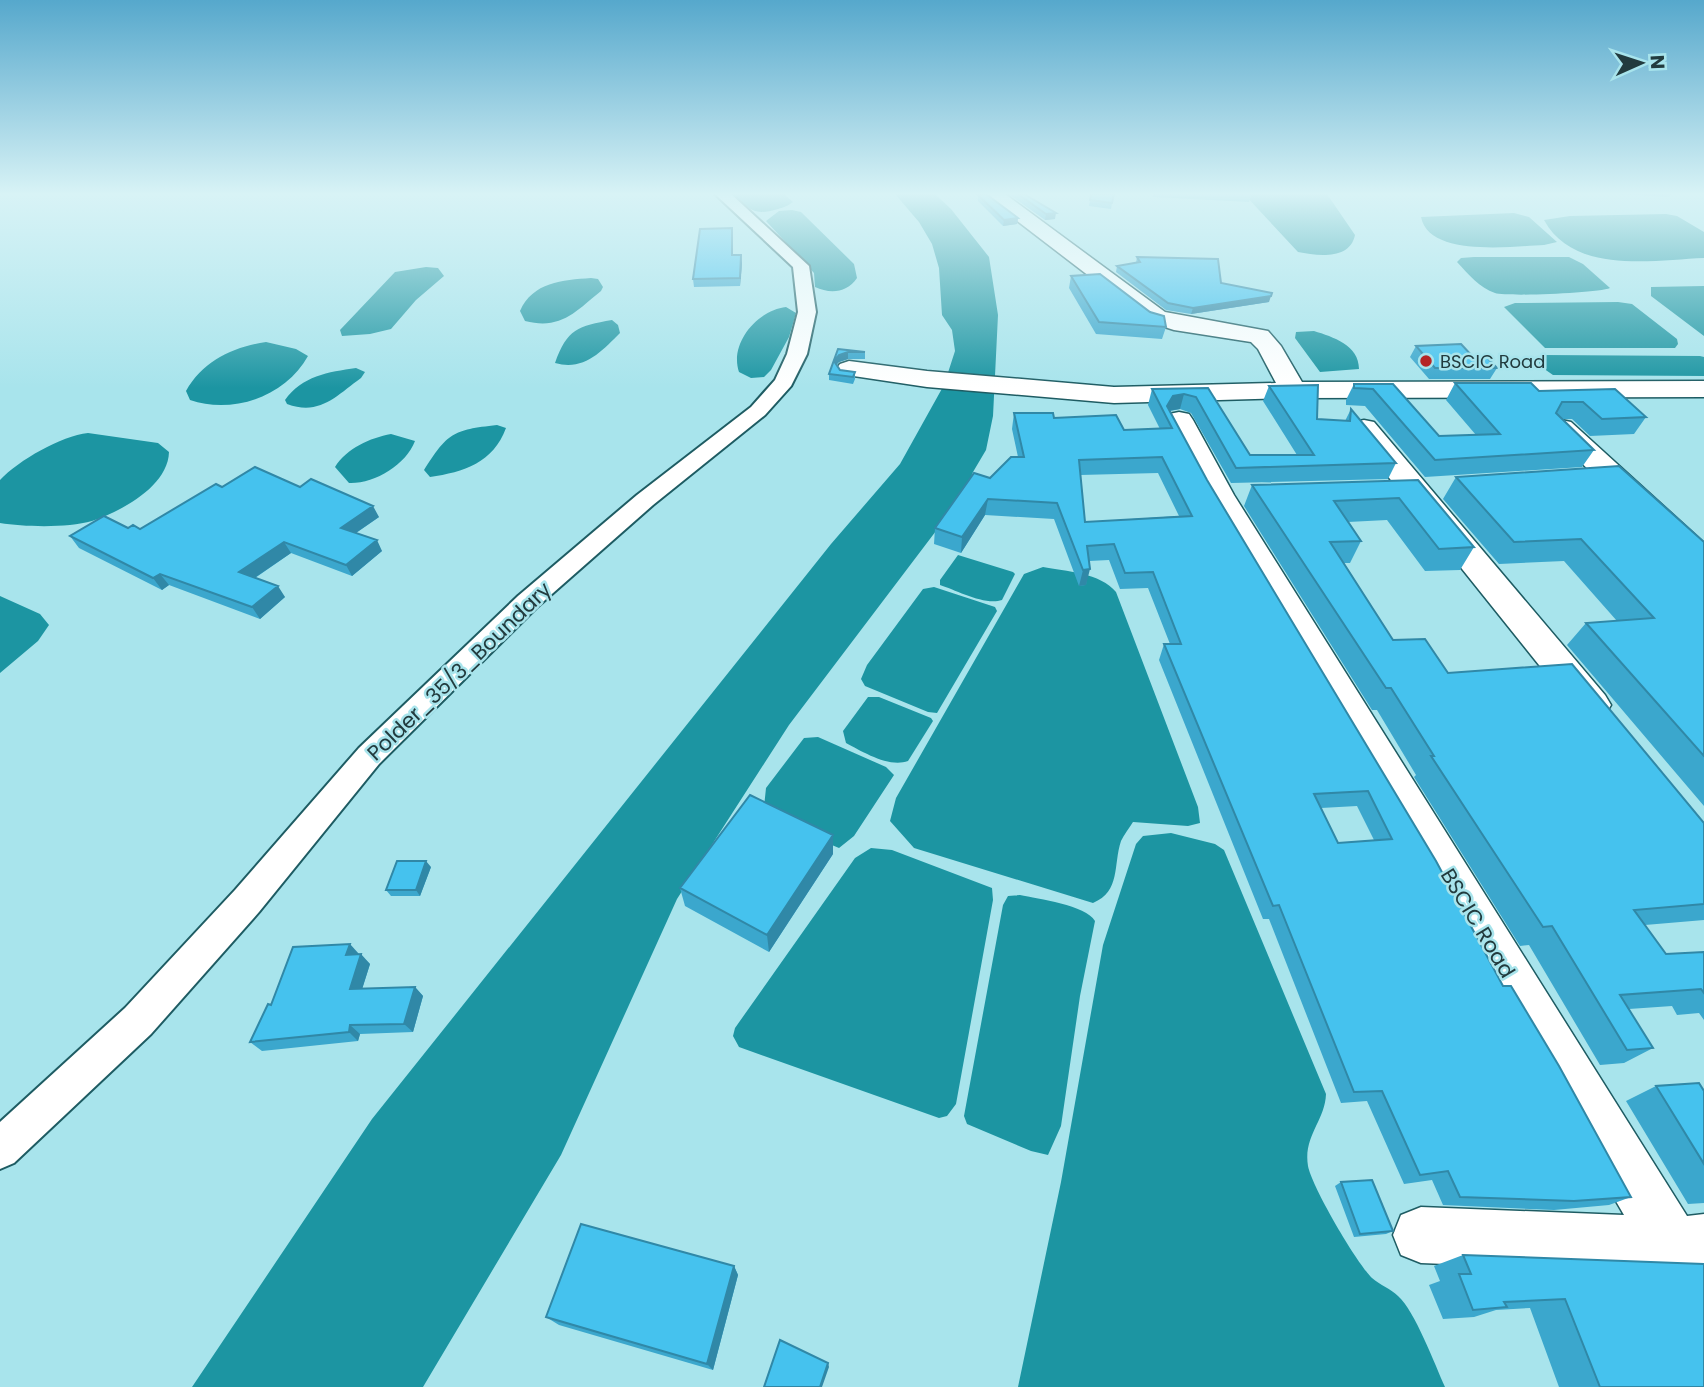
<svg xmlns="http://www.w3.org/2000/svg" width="1704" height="1387" font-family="Poppins,sans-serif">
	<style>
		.water { fill: #1c95a2 }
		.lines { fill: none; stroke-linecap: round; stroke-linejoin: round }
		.minor-casing { stroke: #1e5c63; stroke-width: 4 }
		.tertiary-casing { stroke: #1e5c63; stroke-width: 3 }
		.minor { fill: #fff; fill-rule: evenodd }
		.tertiary { fill: #fff; fill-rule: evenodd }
		.wall { fill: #3ba7cd; fill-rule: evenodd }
		.shaded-wall { fill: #3088a7 }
		.building { fill: #45c2ee; stroke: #3088a7; stroke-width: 2; fill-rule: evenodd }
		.poi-dot { fill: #b52526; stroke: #a8e4ec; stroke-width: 2.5 }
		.labels { text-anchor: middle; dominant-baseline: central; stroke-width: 5; stroke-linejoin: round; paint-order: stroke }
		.far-poi-label { font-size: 18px; fill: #223b3e; stroke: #a8e4ec; text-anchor: start }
		.street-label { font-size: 21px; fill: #223b3e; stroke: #a8e4ec }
	</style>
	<rect width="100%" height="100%" fill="#a8e4ec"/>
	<!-- water -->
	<path class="water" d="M733,194H784L793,202C788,206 784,207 778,209C753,216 751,210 733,194Z
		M895,194H935L951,209L989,257L998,315L993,416L986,450L973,472L964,494L789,725L677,899L561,1155L423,1387H192L372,1119L831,544L900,464L944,385L955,351L952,330L942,315L939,268L932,244L919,222Z
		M1244,194H1327L1355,235C1350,260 1318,256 1298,252Z
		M792,210L801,212L854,264L857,278C847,293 830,294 815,287L814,273L766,221L779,211Z
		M1514,213L1529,217L1557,242L1544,245C1514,246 1429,258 1421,217Z
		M1666,214L1677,216L1704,232V258C1653,260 1574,275 1544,220L1570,216Z
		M1474,257H1569L1583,264L1610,288C1598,293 1508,297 1495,293C1480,288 1468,274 1457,262L1461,258Z
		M426,267L438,268L444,276L416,300L391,329L370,334L342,336L340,330L395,272Z
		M591,278L598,279L603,287L601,291C575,312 561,330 525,321L520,311C533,282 562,280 591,278Z
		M1704,286V336L1651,296V287Z
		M1618,302L1632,304L1677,339L1678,344L1675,348H1545L1504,307L1515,303Z
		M786,307L796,313L794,320L789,337L771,370L764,377L751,378L739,372C729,343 758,310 786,307Z
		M612,320L618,325L620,333C601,352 584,371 555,363C567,329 578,326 612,320Z
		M1314,331C1333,337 1359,345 1359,369L1320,372L1295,338L1296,332Z
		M266,342L296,349L308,356C286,396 233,415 190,400L186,391C203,361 233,347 266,342Z
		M1543,355L1700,356L1704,357V376L1553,375L1540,366L1538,357Z
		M356,368L365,372L361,378C336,396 320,416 287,404L285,400C302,376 328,372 356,368Z
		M497,425L506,428C493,463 464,472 430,477L424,470C448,433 452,430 497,425Z
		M88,433L158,443L169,452C168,486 122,511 92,521C68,528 25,527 0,523V480C19,460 61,436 88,433Z
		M391,434L415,441C406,465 374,484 349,483L335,467C347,448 370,438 391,434Z
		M958,555L1013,572L1015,574L1002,600C985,606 956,590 940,585V580Z
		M1043,567C1065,571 1101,573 1116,592L1198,807L1200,823L1188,826L1133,822C1129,828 1124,835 1121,841C1113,865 1121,891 1093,903L914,848L890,821L896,798L1024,574Z
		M934,587L995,607L997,611L937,713L928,712L865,686L861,679L867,665L923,589Z
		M0,596L40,614L49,625L38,641L0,673Z
		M868,697H879L931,718L933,721L908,761C889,768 863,752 846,743L843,731Z
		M818,737L886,767L894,775L854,836L839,848L796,830L764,807L766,788L804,738Z
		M1171,833L1215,844L1224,850L1326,1094C1325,1121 1303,1136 1308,1166C1312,1187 1356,1262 1372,1278C1380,1285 1391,1289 1398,1296C1415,1311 1435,1365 1445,1387H1018L1061,1182L1103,945L1136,844L1143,836Z
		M871,848L892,850L992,888L993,900L956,1104L947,1116L939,1118L739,1047L733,1036L735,1028L855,858Z
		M1020,895C1038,899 1086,905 1095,921L1080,996L1061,1126L1048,1155L1031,1151L967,1124L964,1116L1003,905L1008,896Z"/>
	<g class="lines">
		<defs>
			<path id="minor" d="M715,194H731L809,266L816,312L807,354L791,386L765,415L653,505L536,608L379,764L259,912L151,1034L14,1163L0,1169V1122L125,1008L235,890L359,748L518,596L637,495L751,407L775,380L787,354L798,312L793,267Z"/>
			<path id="tertiary" d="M982,194H1005L1165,312L1268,331L1281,346L1302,382L1704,381V397L1293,398L1114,403L927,387L840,374L836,369L840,364L849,361L927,371L1114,387L1276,383L1258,349L1251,342L1174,330L1149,322Z
				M1179,412L1189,414L1193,420L1234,495L1687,1216L1704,1214V1270L1673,1273L1421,1263L1401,1255L1393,1235L1401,1215L1421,1207L1624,1215L1204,495L1165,420L1169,414Z
				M1364,420L1374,422L1605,695L1611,705L1605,715L1592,719L1579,715L1354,434L1350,428L1354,422Z
				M1561,420L1571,422L1704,543V572L1693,569L1551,434L1547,428L1551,422Z"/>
		</defs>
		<!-- minor casing -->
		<use href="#minor" class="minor-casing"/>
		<!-- tertiary casing -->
		<use href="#tertiary" class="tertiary-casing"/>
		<!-- minor -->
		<use href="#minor" class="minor"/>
		<!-- tertiary -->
		<use href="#tertiary" class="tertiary"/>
	</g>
	<!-- wall -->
	<path class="wall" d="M1024,194L1055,219L1045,220L1010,195Z
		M1091,194H1114L1111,209L1089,206Z
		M1153,194H1250L1251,195L1249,202L1153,197Z
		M1618,194H1671L1669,197Z
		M978,195L1018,218L1017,224L1003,226L978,201Z
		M733,236V255L742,263L740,286L694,287L693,279Z
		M1137,257L1221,283L1269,302L1191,314L1166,310L1116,272L1117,266L1136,263Z
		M1071,276L1166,327L1162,339L1096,334L1069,288Z
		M1416,346L1473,357L1497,368L1490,379H1429L1410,357Z
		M838,349L865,352V359H848L839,362L836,365L840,370L855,372V379L853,384L829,380V374Z
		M1455,383L1539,391L1646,417L1634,434L1590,436L1572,419H1563L1594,450L1582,467L1425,477L1365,406L1346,405V400L1354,384H1393L1439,436L1476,435L1446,400Z
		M1269,386L1317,419L1345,421L1351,409L1396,463L1388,479L1231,483L1191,413L1180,409L1170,411L1207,480L1503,986L1631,1197L1609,1205L1554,1210L1443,1205L1432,1180L1404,1184L1367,1101L1341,1103L1269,919H1263L1159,660L1164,644H1170L1148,588L1120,589L1109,560L1089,561L1086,585L1079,586L1054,519L985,515L961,553L934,544L935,528L990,478L1018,457L1012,429L1014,413L1054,418L1124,430L1160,429L1148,405L1152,389L1208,388L1250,455H1297L1263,401ZM1158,473L1179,516L1085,522L1080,475ZM1357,806L1374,840L1338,843L1321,808Z
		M1456,477L1704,542V806L1567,645L1586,623L1617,621L1564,561L1499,564L1443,499Z
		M1418,480L1474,547L1460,570L1425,571L1387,520L1348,522L1361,541L1350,563H1344L1393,640L1704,824V920L1645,925L1666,954L1704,952V1020L1699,1013L1677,1015L1672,1006L1629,1009L1653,1048L1624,1063L1600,1065L1529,945L1520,946L1414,777L1416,775L1377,710H1372L1244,506L1252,485Z
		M222,487H300L379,517L356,533L382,551L352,576L291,553L255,578L285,597L260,619L169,585L162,590L79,548L70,536L128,528L140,529Z
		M833,854L769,952L685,906L680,888Z
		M431,867L420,896H391L386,890Z
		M359,954L370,964L362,989L415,987L423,996L413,1032L360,1034L358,1041L262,1051L250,1042L271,1005Z
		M1656,1086L1704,1091V1203L1688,1204L1626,1101Z
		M1341,1182L1393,1231L1386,1234L1354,1237L1335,1186Z
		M1463,1255L1704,1264V1387H1559L1530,1308L1496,1310L1474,1317L1443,1319L1429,1285L1440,1281L1434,1266Z
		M734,1266L738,1275L713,1370L559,1325L546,1317Z"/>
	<!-- shaded-wall -->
	<path class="shaded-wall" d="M1056,213L1055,219L1045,220L1046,214Z
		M1018,218L1017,224L1003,226L1004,220Z
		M741,255L742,263L740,286V278Z
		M1271,296L1269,302L1191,314L1193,308Z
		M848,352V359L839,362L834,367V361L839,355Z
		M1184,394L1180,409L1168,411L1167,406L1173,396Z
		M988,499L985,515L961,553L962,537Z
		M373,506L379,517L347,539L341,528Z
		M377,540L382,551L352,576L346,565Z
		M284,542L291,553L247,583L239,572Z
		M1090,569L1086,585L1079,586L1083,570Z
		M160,574L169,585L162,590L153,578Z
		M278,586L285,597L260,619L252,607Z
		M833,835V854L769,952L767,935Z
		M426,861L431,867L420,896L416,890Z
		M350,944L359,954L355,964L346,955Z
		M361,954L370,964L359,999L350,989Z
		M415,987L423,996L413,1032L404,1024Z
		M350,1025L360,1034L358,1041L349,1032Z
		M734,1266L738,1275L713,1370L707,1364Z
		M828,1363L829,1367L822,1387H820Z"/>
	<!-- building -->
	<path class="building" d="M986,194L1018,218L1004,220L978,195Z
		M1018,194H1024L1056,213L1046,214Z
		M1091,194H1114L1112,203L1090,200Z
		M732,228V255H741L740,278L693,279L700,229Z
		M1137,257L1218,259L1221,283L1272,293L1271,296L1193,308L1168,303L1117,266L1140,262Z
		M1100,274L1150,312L1164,316L1166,327L1099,322L1071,276Z
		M1461,344L1473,357L1486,356L1497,368H1435L1416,346Z
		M838,349L865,352H848L839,355L834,361L840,370L855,372L853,377L829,374Z
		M1455,383H1531L1539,391L1615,389L1646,417L1602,419L1583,402H1562L1556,413L1594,450L1435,460L1373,389L1354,388V384H1393L1439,436L1500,434Z
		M1318,385L1317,419L1350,421L1351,409L1396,463L1236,468L1196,397L1184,394L1173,396L1167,406L1207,480L1436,861L1503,986H1511L1559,1066L1631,1197L1574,1201L1460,1197L1448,1171L1420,1175L1382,1091L1354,1092L1279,905L1273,906L1164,644H1181L1153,572L1125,573L1114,544L1087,546L1090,569L1083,570L1057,503L988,499L962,537L935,528L974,473L990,478L1011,457H1024L1014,413H1053L1054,418L1116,415L1124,430L1172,428L1152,389L1208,388L1250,455H1314L1269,386ZM1162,457L1192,516L1085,522L1079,460ZM1368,791L1392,839L1338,843L1314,794Z
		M1619,466L1704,542V756L1586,623L1654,618L1581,539L1514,542L1456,477Z
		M255,467L300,487L311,479L373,506L341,528L377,540L346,565L284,542L239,572L278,586L252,607L160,574L153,578L70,536L104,516L128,528L133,525L140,529L216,484L222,487Z
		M1418,480L1474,547L1439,549L1399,498L1334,501L1361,541L1330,542L1393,640L1425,639L1448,673L1572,664L1704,823V904L1634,910L1666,954L1704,952V993L1701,989L1620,995L1653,1048L1627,1050L1552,926L1543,927L1431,756H1434L1391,688H1386L1252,485Z
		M750,795L833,835L767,935L680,888Z
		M397,861H426L416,890H386Z
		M350,944L346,955L361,954L350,989L415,987L404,1024L350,1025L349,1032L250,1042L268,1004L271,1005L293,947Z
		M1699,1083L1704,1091V1164L1656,1086Z
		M1372,1180L1393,1231L1360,1234L1341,1182Z
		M581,1224L734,1266L707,1364L546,1317Z
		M1463,1255L1704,1264V1387H1600L1565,1299L1504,1302L1507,1307L1473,1310L1459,1274H1471Z
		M780,1340L828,1363L820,1387H764Z"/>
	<!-- sky -->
	<linearGradient id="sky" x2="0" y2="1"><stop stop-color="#56a8cc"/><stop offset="0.5" stop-color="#d8f3f6"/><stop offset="1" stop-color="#d8f3f6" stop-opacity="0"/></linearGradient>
	<rect width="1704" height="388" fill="url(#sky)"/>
	<!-- markers -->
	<circle class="poi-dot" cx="1426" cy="361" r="7"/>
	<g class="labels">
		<!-- far-poi labels -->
		<g class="far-poi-label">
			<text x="1440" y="361">BSCIC Road</text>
		</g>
		<!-- street labels -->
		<g class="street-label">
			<text transform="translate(459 671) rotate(-44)">Polder_35/3_Boundary</text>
			<text transform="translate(1478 923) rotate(59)">BSCIC Road</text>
		</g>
	</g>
	<!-- north arrow -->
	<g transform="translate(1641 63) rotate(87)" stroke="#a8e4ec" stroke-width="5" paint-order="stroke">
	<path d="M0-5L12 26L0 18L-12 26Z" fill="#223b3e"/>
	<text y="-10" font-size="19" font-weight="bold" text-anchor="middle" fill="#223b3e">N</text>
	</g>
</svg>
